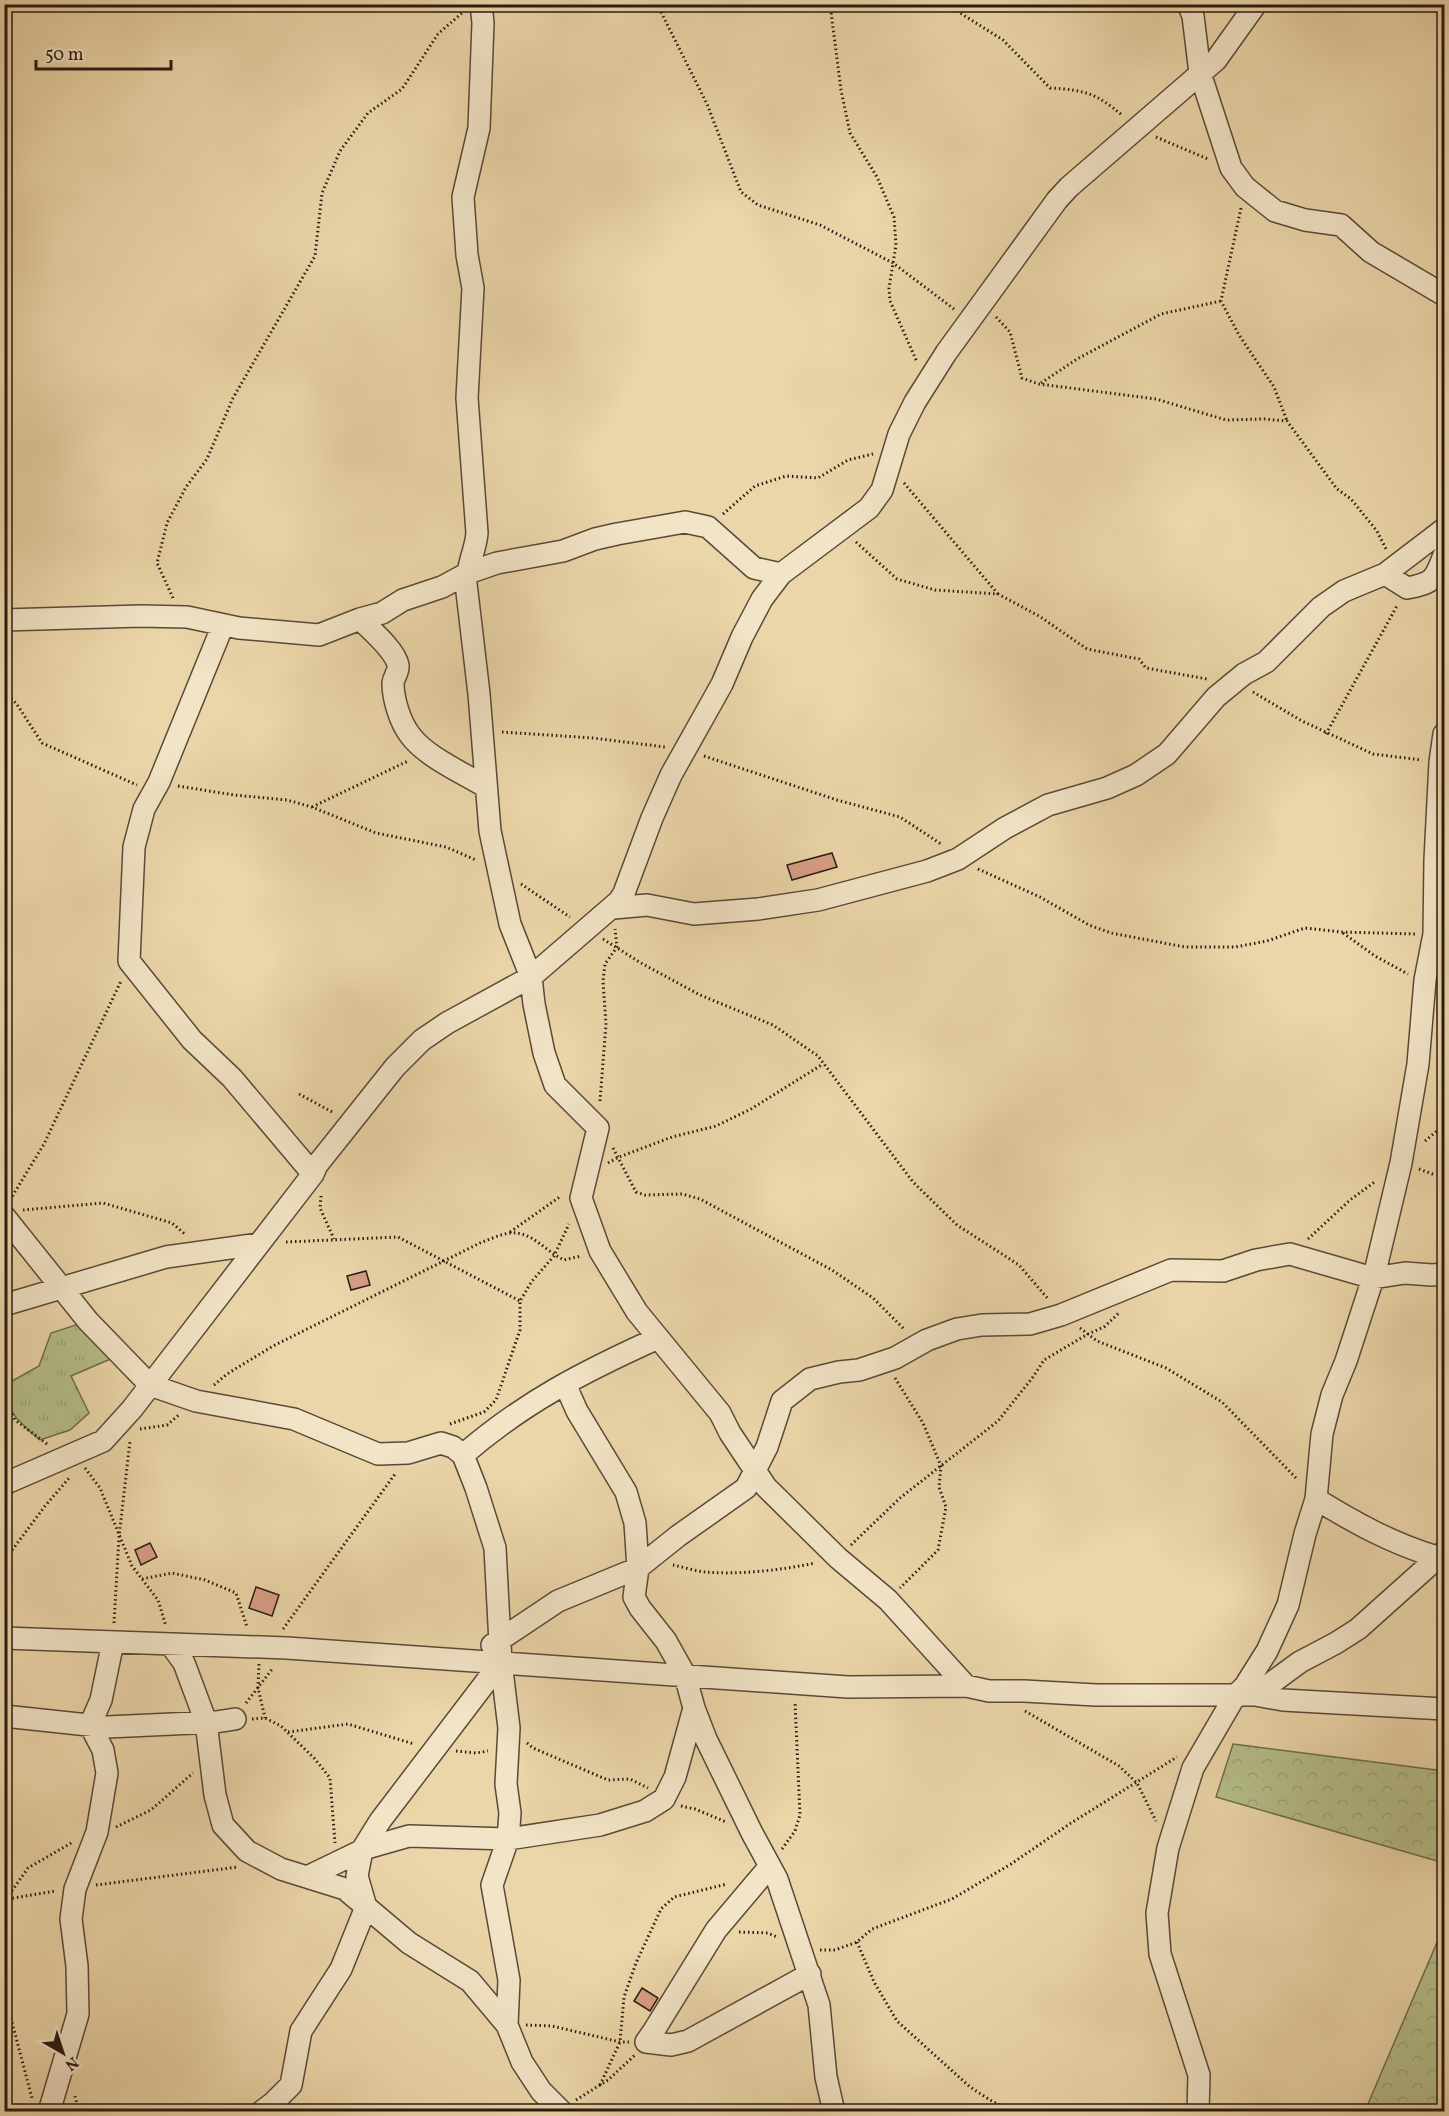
<svg xmlns="http://www.w3.org/2000/svg" width="1449" height="2116" font-family="Vollkorn,serif">
	<style>
		.grass { fill: url(#grass-tufts); stroke: #6f6c4e; stroke-width: 1.5 }
		.forest { fill: url(#forest-crowns); stroke: #6f6c4e; stroke-width: 1.5 }
		.building { fill: #d99e86; stroke: #291a13; stroke-width: 1.5 }
		.lines { fill: none; stroke-linecap: round; stroke-linejoin: round }
		.minor-casing { stroke: #5a4938; stroke-width: 24 }
		.path { stroke: #291a13; stroke-width: 3; stroke-dasharray: 1.5 3; stroke-linecap: butt }
		.minor { stroke: #f2e4c7; stroke-width: 21 }
	</style>
	<defs>
		<pattern id="grass-tufts" width="24" height="20" patternUnits="userSpaceOnUse" patternTransform="scale(1.5)"><rect width="24" height="20" fill="#b5be8a"/><path d="M3 7l-1-3M5 7V3M7 7l1-3M15 17l-1-3M17 17v-4M19 17l1-3" fill="none" stroke="#9ca376"/></pattern>
		<pattern id="forest-crowns" width="20" height="18" patternUnits="userSpaceOnUse" patternTransform="scale(1.5)"><rect width="20" height="18" fill="#b5be8a"/><path d="M2 6a3 3 0 1 1 6 0M12 15a3 3 0 1 1 6 0" fill="none" stroke="#9ca376"/></pattern>
	</defs>
	<rect width="100%" height="100%" fill="#ebd6a9"/>
	<filter id="stains"><feTurbulence type="fractalNoise" baseFrequency=".00333" numOctaves="4"/><feColorMatrix values="0 0 0 0 .2 0 0 0 0 .09 0 0 0 0 .02 0 0 0 .5 -.17"/></filter>
	<radialGradient id="worn" r=".72"><stop offset=".6" stop-color="#630" stop-opacity="0"/><stop offset="1" stop-color="#630" stop-opacity=".3"/></radialGradient>
	<!-- grass -->
	<path class="grass" d="M88,1321L120,1355L71,1376L89,1413L70,1430L40,1440C21,1424 5,1412 5,1385L39,1366L51,1333Z"/>
	<!-- forest -->
	<path class="forest" d="M1233,1744L1444,1771V1863L1216,1797Z
		M1438,1940L1444,1948V2111H1365Z"/>
	<!-- building -->
	<path class="building" d="M832,853L837,867L792,880L787,865Z
		M366,1271L370,1285L351,1290L347,1276Z
		M150,1543L157,1557L141,1565L135,1550Z
		M256,1587L279,1595L272,1616L249,1608Z
		M642,1988L658,1998L650,2011L634,2001Z"/>
	<g class="lines">
		<defs>
			<path id="minor" d="M1188,4L1193,16L1200,73L1231,168L1245,187L1275,211L1305,220L1341,225L1371,252L1444,295
				M468,573C470,559 476,547 477,533L467,398L473,288L467,255L463,197L479,128L483,23L481,4
				M1385,574L1407,588C1434,583 1435,579 1444,555
				M465,575L479,694L490,831L510,924L531,977L534,1004L544,1053L555,1085L598,1128L581,1198L600,1251L637,1312L720,1413L730,1433L766,1487L838,1558L888,1600L966,1686
				M360,619C371,630 395,650 398,665C399,672 394,676 393,683C393,699 400,722 410,735C426,757 463,773 486,787
				M4,620L141,616L187,617L239,628L319,635L360,619L382,613L403,600L442,587L468,573L497,563L563,551L595,539L617,534L685,522L708,527L754,568L781,574
				M223,625L159,782L144,809L134,847L129,961L192,1040L232,1078L313,1174
				M614,908L647,905L694,914L758,909L818,900L927,871L958,859L1005,828L1048,805L1107,788L1136,775L1167,754L1216,697L1244,674L1266,662L1321,607L1344,591L1385,574L1444,529
				M4,1216L88,1321L150,1385L196,1401L294,1419L378,1454L408,1453L441,1443L453,1447L463,1455L476,1488L495,1548L501,1662L509,1728L506,1784L510,1813L508,1839L492,1885L509,1980L507,2025
				M4,1305L166,1257L258,1244
				M565,1384L577,1411L626,1492L635,1523L638,1568L634,1597L640,1608L666,1641L685,1675L694,1708L706,1739L752,1833L777,1879L819,2005L826,2077L834,2112
				M463,1455C524,1402 585,1371 658,1338
				M4,1484L103,1441L132,1409L313,1174L317,1165L395,1067L422,1040L447,1023L531,977L619,901L624,893L652,818L671,775L722,684L742,637L762,599L781,574L869,508L882,490L899,434L915,402L946,353L1057,200L1069,187L1216,60L1256,4
				M1316,1499C1355,1523 1393,1544 1437,1557
				M4,1638L287,1648L848,1687L966,1686L989,1691H1024L1096,1695H1255L1283,1700L1444,1709
				M171,1645L184,1663L206,1722L215,1795L223,1825L247,1851L281,1869L345,1889L409,1943L470,1981L507,2025L522,2062L541,2091L562,2112
				M492,1645L558,1601L638,1568L678,1536L746,1488L767,1447L782,1401L810,1379L839,1372L859,1370L895,1358L927,1340L957,1329L982,1325L1030,1324L1061,1315L1171,1270L1223,1271L1256,1260L1290,1254L1373,1278L1405,1273L1432,1275L1444,1274
				M1255,1695L1300,1662L1336,1643L1358,1629L1444,1552
				M4,1716L107,1727L216,1722L235,1719
				M307,1877L367,1848L409,1836L508,1839L600,1825L645,1811L664,1799L675,1777L694,1708
				M646,2042L653,2032L716,1930L770,1866
				M646,2042L671,2045L688,2041L810,1974
				M49,2112L78,2014L77,1966L71,1919L75,1889L97,1832L107,1773L103,1750L90,1725L101,1700L113,1642
				M261,2112L273,2103L291,2085L301,2031L341,1969L366,1907L357,1876L362,1850L380,1821L501,1662
				M1198,2112L1199,2075L1160,1954L1157,1913L1168,1848L1193,1768L1235,1696L1245,1686L1267,1651L1288,1605L1305,1534L1316,1499L1322,1434L1332,1395L1346,1361L1375,1272L1401,1163L1418,1064L1425,980L1434,934L1435,860L1440,762L1444,734"/>
		</defs>
		<!-- minor casing -->
		<use href="#minor" class="minor-casing"/>
		<!-- path -->
		<path class="path" d="M657,4L707,104L741,192L758,205L820,225L893,263L954,309
			M830,4L841,90L850,133L877,177L894,217L896,245L889,288L890,301L917,362
			M951,4L957,11L1003,40L1050,88C1085,90 1096,93 1123,116
			M1156,137L1208,159
			M1241,208L1221,301L1239,335L1274,387L1287,421
			M996,317L1010,332L1022,378L1039,384L1156,399L1226,420L1264,419L1287,421L1337,489L1351,499L1377,531L1387,551
			M1041,383L1077,359L1161,314L1221,301
			M904,483L998,594
			M723,514L755,486L786,476L818,478L848,460L873,454
			M856,542L897,579L935,590L998,594L1039,616L1087,649L1139,659L1146,668L1207,679
			M173,598L157,563L167,523L186,487L207,459L233,398L315,256L322,193L340,151L368,113L402,89L438,34L463,12
			M1253,692L1302,721L1373,754L1422,760
			M4,693L16,703L42,743L137,785
			M502,732L593,738L665,747
			M1326,734L1398,604
			M704,756L837,800L900,817L941,844
			M178,786L234,795L287,800L312,807L376,833L446,847L476,860
			M312,807L408,761
			M978,869L1040,897L1089,925L1111,933L1185,947H1235L1267,941L1305,928L1341,932L1415,934
			M521,884L570,917
			M1343,933L1375,956L1408,974
			M603,939L641,963L700,995L773,1025L818,1056L913,1182L957,1225L1019,1265L1049,1300
			M299,1094L334,1113
			M600,1101L606,1024L603,981L605,964L617,947L615,929
			M1425,1141L1444,1125
			M613,1148L636,1192L645,1195L682,1194L700,1199L832,1270L873,1298L905,1330
			M608,1163L619,1157L672,1137L716,1126L751,1109L823,1064
			M1419,1169L1435,1175
			M321,1196L320,1208L334,1239
			M10,1200L44,1144L121,981
			M23,1210L103,1203L172,1223L186,1235
			M510,1232L561,1196
			M1308,1239L1350,1200L1376,1181
			M286,1242L398,1237L520,1301
			M1080,1328L1097,1341L1166,1368L1222,1402L1298,1480
			M895,1378L923,1423L941,1466L939,1487L946,1507L938,1550L900,1588
			M214,1385L227,1374L273,1346L482,1242C491,1239 501,1234 510,1233C532,1231 545,1251 564,1260L581,1256
			M4,1398L15,1420L47,1444
			M450,1424L484,1412L496,1400L520,1330V1301L532,1281L554,1256L569,1224
			M140,1429L167,1425L180,1414
			M85,1468L100,1488L132,1566L158,1600L166,1626
			M851,1545L900,1498L998,1421L1033,1377L1044,1360L1088,1334L1104,1327L1120,1312
			M4,1561L45,1506L70,1477
			M673,1565C683,1567 695,1571 705,1572C739,1575 782,1570 815,1563
			M142,1579L172,1573L205,1580L236,1593L247,1627
			M114,1623L119,1537L130,1441
			M283,1629L395,1474
			M259,1664L258,1688L265,1718
			M246,1703L273,1668
			M1025,1711L1119,1766L1137,1783L1156,1821
			M252,1719L265,1718L281,1726L314,1758L330,1778L335,1843
			M288,1732L348,1724L414,1744
			M527,1743L533,1748L608,1780L630,1779L648,1788
			M456,1751L476,1753L488,1751
			M681,1806L695,1809L726,1822
			M116,1827L151,1810L193,1773
			M782,1849L795,1831L800,1815L795,1702
			M96,1885L238,1867
			M8,1899L56,1891
			M4,1902L28,1868L73,1842
			M739,1932L768,1933L777,1937
			M857,1942L874,1982L897,2021L970,2087L990,2100L1014,2112
			M820,1950H835L857,1942L872,1929L952,1899L1011,1864L1071,1823L1177,1757
			M4,1992L32,2098
			M526,2025L552,2026L620,2042H629
			M600,2085L620,2042L624,1997L636,1963L661,1909L674,1897L727,1884
			M75,2096L79,2112
			M576,2100L608,2080L635,2055"/>
		<!-- minor -->
		<use href="#minor" class="minor"/>
	</g>
	<!-- margin -->
	<rect width="1449" height="2116" fill="none" stroke="#ebd6a9" stroke-width="24"/>
	<rect x="6" y="6" width="1437" height="2104" fill="none" stroke="#291a13" stroke-width="3"/>
	<rect x="12" y="12" width="1425" height="2092" fill="none" stroke="#291a13" stroke-width="1.5"/>
	<!-- north arrow -->
	<g transform="translate(63 2053) rotate(141)" stroke="#f2e4c7" stroke-width="4.5" paint-order="stroke">
	<path d="M0-4.5L10 22L0 15L-10 22Z" fill="#291a13"/>
	<text y="-9" font-size="16" font-weight="bold" text-anchor="middle" fill="#291a13">N</text>
	</g>
	<!-- scale -->
	<path d="M36 60v9h135v-9" fill="none" stroke="#291a13" stroke-width="3"/>
	<text x="45" y="60" font-size="18" fill="#291a13" stroke="#f2e4c7" stroke-width="4.5" paint-order="stroke">50 m</text>
	<rect width="100%" height="100%" filter="url(#stains)"/>
	<rect width="100%" height="100%" fill="url(#worn)"/>
</svg>
